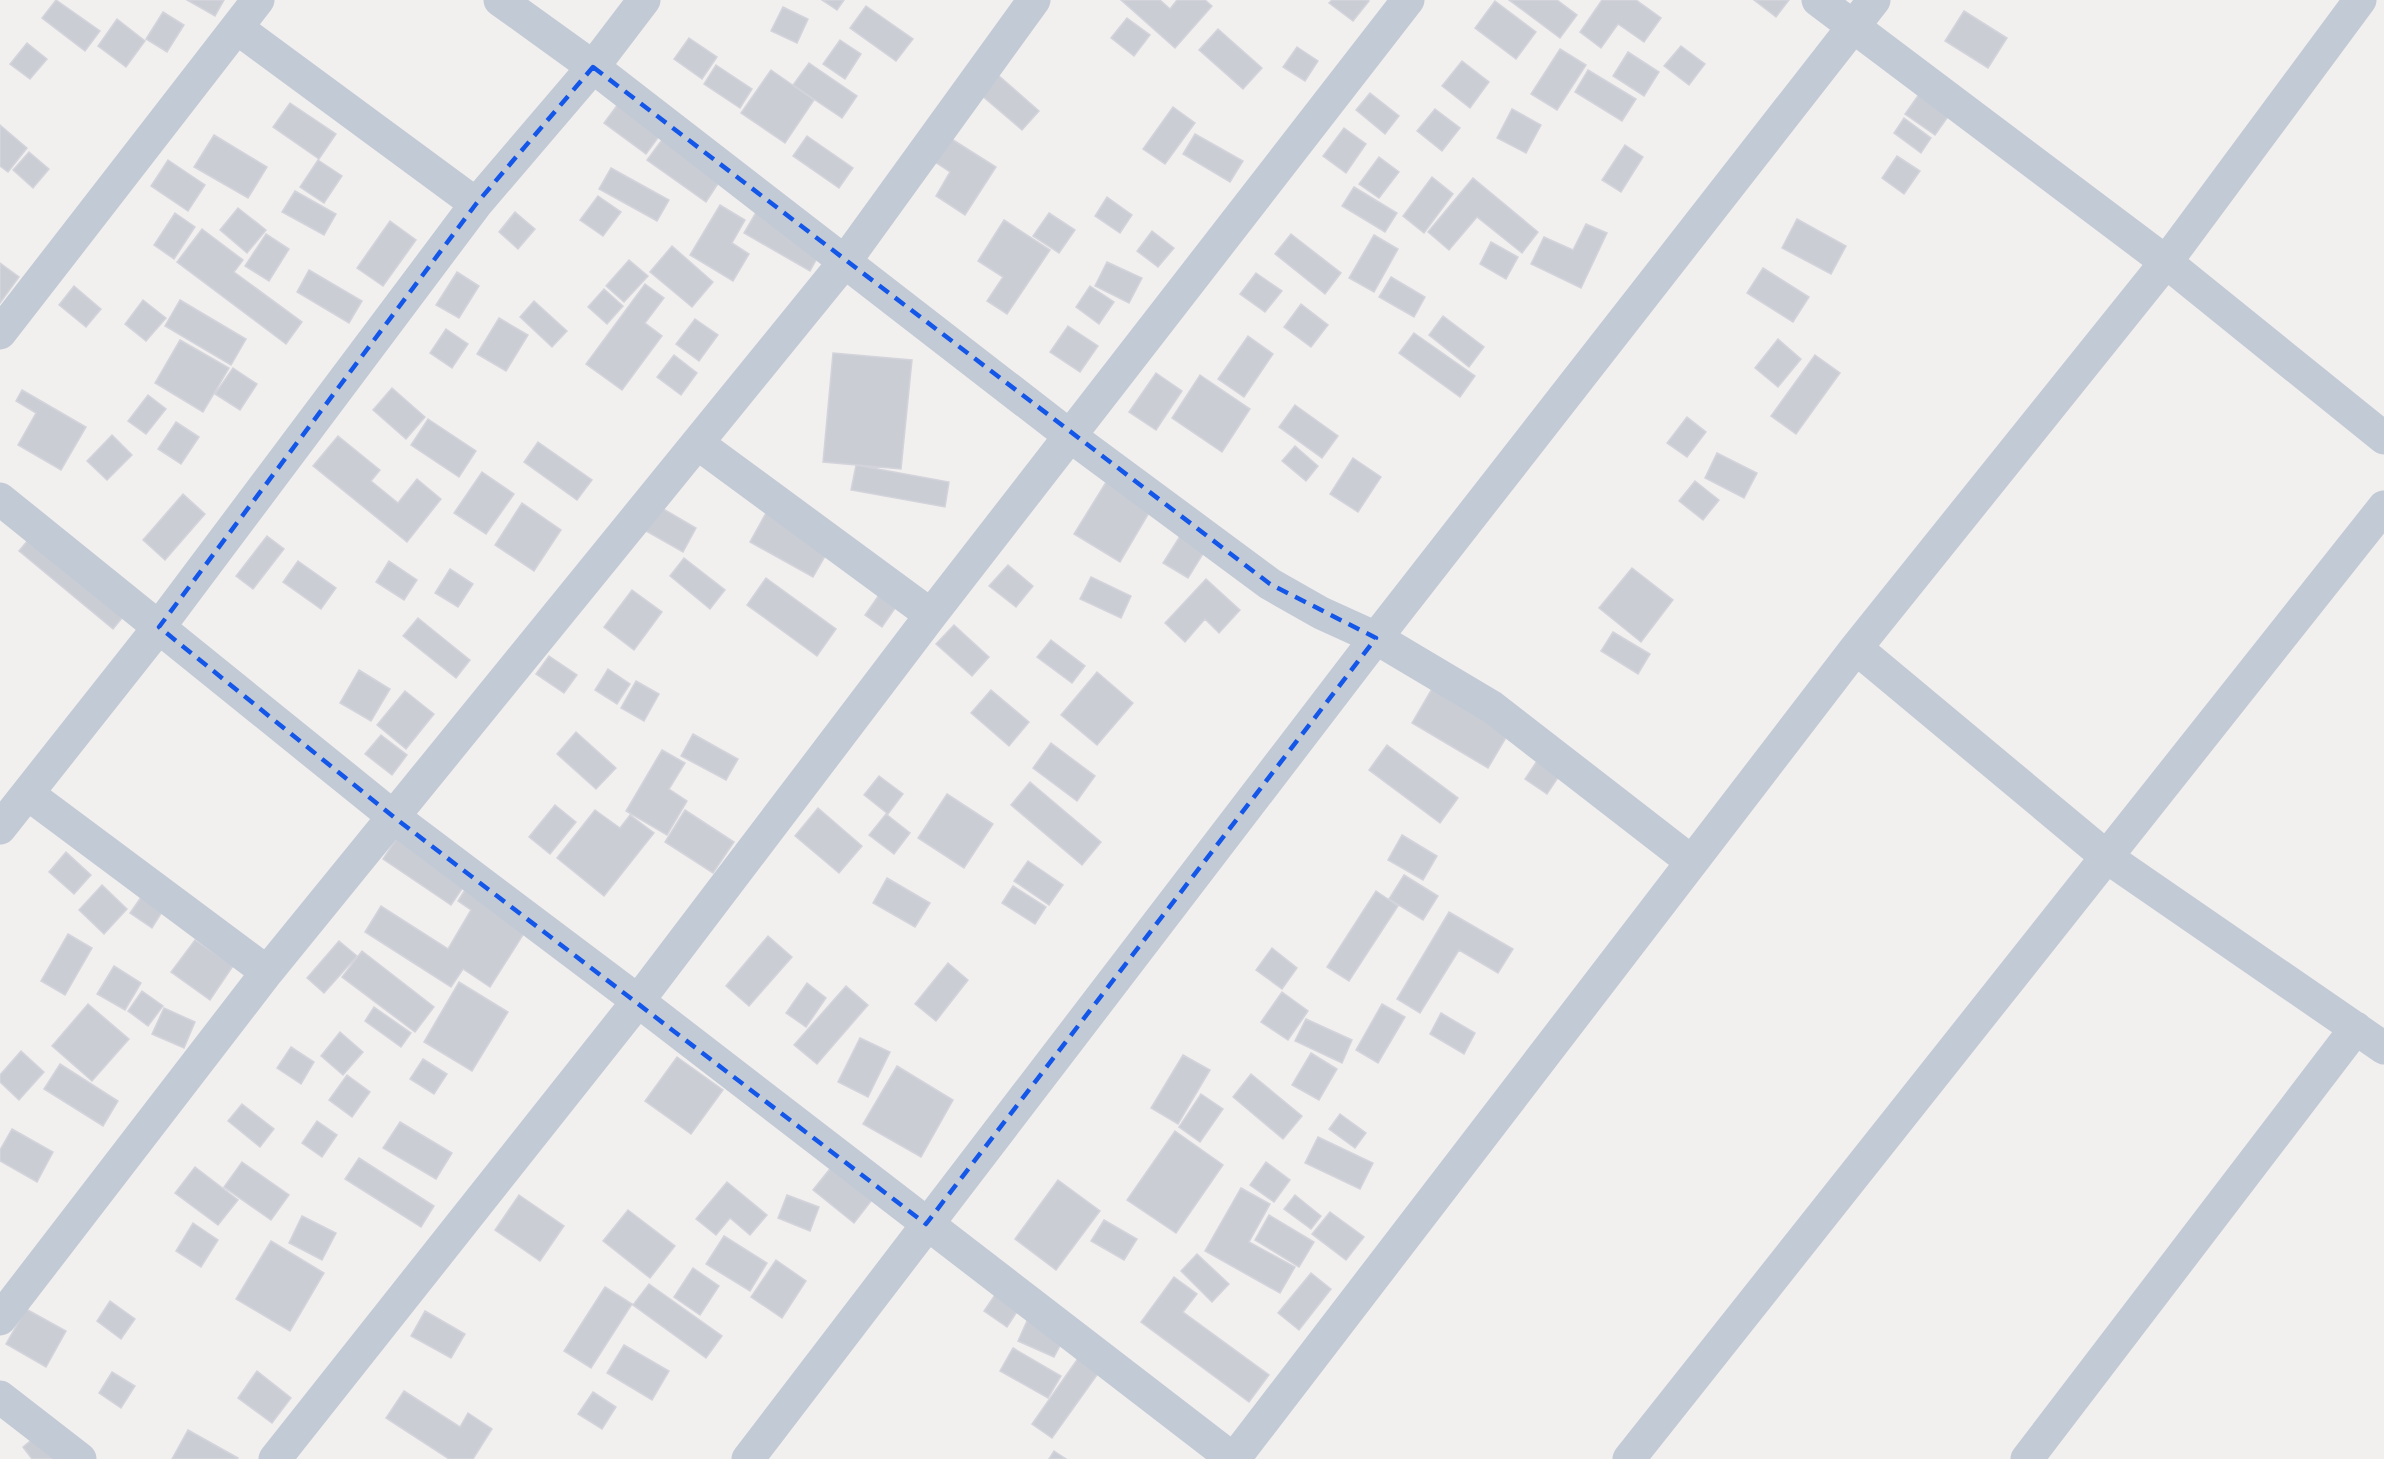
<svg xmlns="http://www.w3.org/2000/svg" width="2384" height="1459" font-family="'Open Sans',sans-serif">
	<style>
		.building { fill: #cbcdd5; stroke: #d3d4db; stroke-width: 1.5 }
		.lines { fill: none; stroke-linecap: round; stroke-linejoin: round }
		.minor { stroke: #c2cad5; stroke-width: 33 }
		.tertiary { stroke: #c2cad5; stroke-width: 33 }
		.marked { fill: none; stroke: #1356e8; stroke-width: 4.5; stroke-dasharray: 12 8; stroke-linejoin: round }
	</style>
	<rect width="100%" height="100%" fill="#f2efef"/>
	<!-- building -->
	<path class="building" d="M56,0L100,31L85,51L42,18Z
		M187,0H224L215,16Z
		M822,0H844L837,10Z
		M1121,0H1160L1170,9L1177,0H1205L1212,6L1175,48Z
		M1332,0H1367L1369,1L1353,21L1329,3Z
		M1509,0H1557L1577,15L1560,38Z
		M1602,0H1636L1661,18L1644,42L1618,24L1601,48L1580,32Z
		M1754,0H1789L1776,17Z
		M1495,1L1536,32L1516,59L1475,28Z
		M866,6L913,39L896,61L850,28Z
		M783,7L808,19L797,43L771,31Z
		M1964,11L2007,38L1988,68L1945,41Z
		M163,12L184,25L167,52L146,39Z
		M1127,18L1150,35L1134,56L1111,38Z
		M117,19L145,41L126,67L98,46Z
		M1218,29L1262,68L1243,89L1199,50Z
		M689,38L717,57L702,79L674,59Z
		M840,40L861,54L845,79L823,64Z
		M27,43L47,59L30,79L10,64Z
		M1681,46L1705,64L1689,85L1664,66Z
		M1297,47L1318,61L1305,81L1283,67Z
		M1560,49L1586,65L1557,110L1531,94Z
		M1628,52L1659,72L1644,96L1613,76Z
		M1462,61L1489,82L1470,108L1442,86Z
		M809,63L857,96L842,118L793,85Z
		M716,65L752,89L740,108L704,84Z
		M771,70L814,100L785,143L741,113Z
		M1588,70L1636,99L1622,121L1575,92Z
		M998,75L1039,111L1022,130L981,95Z
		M1922,90L1952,111L1935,135L1905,114Z
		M1370,93L1399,116L1385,134L1356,110Z
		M621,100L663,131L646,154L604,123Z
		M290,103L336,134L319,159L273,127Z
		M1173,107L1195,123L1165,164L1143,149Z
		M1435,109L1460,128L1442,151L1417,131Z
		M1512,109L1541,125L1526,153L1497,138Z
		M1904,118L1931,138L1921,153L1894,133Z
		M0,125L27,148L8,172L0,166Z
		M1344,128L1366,144L1346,173L1323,156Z
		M670,129L727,170L706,202L647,160Z
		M1195,134L1243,161L1230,182L1183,154Z
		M214,135L267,167L248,198L194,167Z
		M807,136L853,168L839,188L793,156Z
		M950,138L996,167L965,215L936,196L950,172L935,162Z
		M1625,145L1643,157L1621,192L1602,180Z
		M29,152L49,169L33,188L13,170Z
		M1897,156L1920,171L1904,194L1882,178Z
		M1379,157L1399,172L1379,198L1359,184Z
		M168,160L205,185L188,211L151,186Z
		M318,160L342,176L324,203L300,187Z
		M611,168L669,200L657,221L599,189Z
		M1432,177L1453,194L1424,233L1403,216Z
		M1473,178L1538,232L1522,253L1477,217L1449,250L1428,232Z
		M1354,187L1397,213L1385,232L1342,206Z
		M295,191L336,214L324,235L282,212Z
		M598,196L621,212L603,236L580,220Z
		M765,197L831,233L810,271L744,233Z
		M1107,197L1132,215L1120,233L1095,216Z
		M720,205L745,220L732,243L749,254L733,281L690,255Z
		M238,208L266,230L247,253L220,230Z
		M515,212L535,229L518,249L499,232Z
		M175,213L195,227L174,259L154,245Z
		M1049,213L1075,230L1059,253L1033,236Z
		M1797,219L1846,246L1831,274L1782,248Z
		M1004,220L1050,250L1007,314L987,301L1003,277L978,261Z
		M390,221L416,240L383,286L357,268Z
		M1586,224L1607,233L1581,288L1531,264L1544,237L1573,250Z
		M202,229L243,260L234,272L302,322L286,344L177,262Z
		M1152,231L1174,248L1158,267L1137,251Z
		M266,234L289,249L269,281L245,266Z
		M1291,234L1341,273L1325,294L1275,254Z
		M1374,235L1398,249L1374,292L1349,278Z
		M1491,242L1518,257L1506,279L1480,264Z
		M672,246L713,282L692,307L650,272Z
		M629,260L648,276L624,302L606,286Z
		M1107,262L1142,278L1129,303L1095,286Z
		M0,263L19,277L0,303Z
		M1763,268L1809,297L1793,322L1747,293Z
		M309,270L362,301L349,323L297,292Z
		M457,272L479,286L459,318L436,305Z
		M1256,273L1282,291L1265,312L1240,294Z
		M1391,277L1425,297L1414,317L1379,297Z
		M645,284L664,298L645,323L662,336L622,390L586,364Z
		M74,286L101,309L86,327L59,305Z
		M1090,286L1114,302L1099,324L1076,307Z
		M604,289L623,306L607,324L588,307Z
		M143,300L166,318L146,341L125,324Z
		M180,300L246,339L231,365L165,326Z
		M534,301L567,331L552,347L520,317Z
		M1301,304L1328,325L1311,347L1284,327Z
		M1443,316L1484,347L1469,367L1429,335Z
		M499,318L528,335L506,371L477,354Z
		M695,319L718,335L699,361L676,344Z
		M1068,326L1098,346L1080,372L1050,352Z
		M446,329L468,344L452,368L430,353Z
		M1414,333L1475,376L1460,397L1399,353Z
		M1248,336L1273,354L1244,397L1218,379Z
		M1778,339L1801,359L1778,387L1755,368Z
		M180,340L229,368L203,412L155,383Z
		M833,353L912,360L901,469L823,462Z
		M674,355L697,373L681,395L657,377Z
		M1815,355L1840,373L1796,434L1771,416Z
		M233,368L257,384L240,410L215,394Z
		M1156,373L1182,391L1156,430L1129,412Z
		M1200,375L1250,409L1222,452L1172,418Z
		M392,388L425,417L406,439L373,410Z
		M22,390L86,427L61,470L18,445L36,413L16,401Z
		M148,395L166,409L146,434L128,421Z
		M1295,405L1338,436L1322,458L1279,427Z
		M1687,417L1706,432L1687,457L1667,443Z
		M428,419L476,451L459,477L411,445Z
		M176,422L199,437L181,464L158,449Z
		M112,435L132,455L107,480L87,461Z
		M338,436L380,470L371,481L398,503L417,479L441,499L407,542L313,466Z
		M538,442L592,480L577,500L524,462Z
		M1295,446L1318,466L1306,481L1282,461Z
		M1717,453L1757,473L1744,498L1705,478Z
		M1353,458L1381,477L1358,512L1330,494Z
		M856,465L949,482L945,507L851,490Z
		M482,472L514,494L486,534L454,513Z
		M1108,479L1153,506L1120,562L1074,534Z
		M1695,481L1719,500L1703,520L1679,501Z
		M183,494L205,514L165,560L143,540Z
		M522,503L561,530L534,571L495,545Z
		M771,504L835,539L813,577L750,542Z
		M660,507L696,528L683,552L646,531Z
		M43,522L132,606L113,629L19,551Z
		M1182,533L1206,549L1188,578L1163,563Z
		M267,536L284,549L253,589L236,576Z
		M684,558L725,590L710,609L670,576Z
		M298,561L336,588L321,609L283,582Z
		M389,561L417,580L404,600L376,582Z
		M1008,565L1033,586L1016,607L989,586Z
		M1632,568L1673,600L1641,642L1599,608Z
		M450,569L473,584L458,607L435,593Z
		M1091,577L1131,596L1121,618L1080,599Z
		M766,578L836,629L817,656L747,605Z
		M1206,579L1240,610L1219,633L1205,619L1185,642L1165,623Z
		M632,590L662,612L634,650L604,627Z
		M881,592L898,604L882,627L865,615Z
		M418,618L470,660L456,678L403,636Z
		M954,625L989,657L972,676L936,644Z
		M1613,632L1650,654L1638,674L1601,651Z
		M1051,640L1085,666L1072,683L1037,657Z
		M549,656L577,675L564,693L536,674Z
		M608,669L630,684L617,704L595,690Z
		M359,670L390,689L371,721L340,703Z
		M1097,672L1133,703L1097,745L1061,715Z
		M636,681L659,694L644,721L621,708Z
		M1433,687L1514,724L1488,768L1412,723Z
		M991,690L1029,722L1009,746L971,713Z
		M405,691L434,714L406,749L377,725Z
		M576,732L616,768L596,789L557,754Z
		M693,734L738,759L726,780L681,756Z
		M381,735L407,755L392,775L365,754Z
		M1051,743L1095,776L1077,801L1033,768Z
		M1387,745L1458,798L1440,823L1369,770Z
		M662,750L685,763L669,789L687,801L667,835L626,811Z
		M1539,758L1561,773L1547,794L1525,779Z
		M879,776L903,794L888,814L864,795Z
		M1030,782L1101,842L1082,865L1011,805Z
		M947,794L993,824L964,868L918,838Z
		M555,805L576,822L550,854L529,837Z
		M818,808L862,846L839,873L795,836Z
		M595,810L620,828L630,815L654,833L604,896L557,858Z
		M685,810L734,842L713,873L665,842Z
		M886,814L910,833L894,854L869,835Z
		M410,818L479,864L451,905L383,859Z
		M1402,835L1437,856L1423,880L1388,860Z
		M66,852L91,875L74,894L49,872Z
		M1028,861L1063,885L1049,905L1014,881Z
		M1404,875L1438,896L1423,920L1389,899Z
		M473,877L535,916L490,987L463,969L451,987L365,932L381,906L448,949L471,910L458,901Z
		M887,878L930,903L915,927L873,903Z
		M102,885L127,909L104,934L79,910Z
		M1013,886L1046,907L1035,924L1002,903Z
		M146,890L167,904L152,928L130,913Z
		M1376,891L1398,906L1349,981L1327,967Z
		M1449,912L1513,949L1498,973L1459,950L1420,1013L1397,999Z
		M68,934L92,948L65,995L41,981Z
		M768,936L792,957L749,1006L726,986Z
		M195,940L233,966L210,1000L171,972Z
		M339,941L357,956L324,993L307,978Z
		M1272,948L1297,968L1282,989L1256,970Z
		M362,951L434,1007L415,1032L342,977Z
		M948,963L968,980L936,1021L915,1004Z
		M114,966L141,983L125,1010L97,994Z
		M459,982L508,1012L472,1071L424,1042Z
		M807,983L826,998L806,1027L786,1013Z
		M846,986L868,1005L817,1064L794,1045Z
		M142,991L163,1006L148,1026L128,1011Z
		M1282,992L1308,1011L1288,1040L1261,1022Z
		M88,1004L129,1039L92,1081L52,1046Z
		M1382,1004L1405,1017L1378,1063L1356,1050Z
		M374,1007L411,1033L401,1047L365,1021Z
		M164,1008L195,1022L184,1048L152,1034Z
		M1441,1013L1475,1033L1464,1054L1430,1034Z
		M1306,1019L1352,1040L1342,1063L1295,1041Z
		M340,1032L363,1052L343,1075L321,1056Z
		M860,1038L890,1052L868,1097L838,1082Z
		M291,1047L314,1062L301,1084L277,1068Z
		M21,1051L44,1072L19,1100L0,1082V1075Z
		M1311,1053L1337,1069L1319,1100L1292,1085Z
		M1183,1055L1210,1070L1178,1124L1151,1108Z
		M677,1057L723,1090L691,1134L645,1101Z
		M423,1059L447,1074L434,1094L410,1079Z
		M60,1064L118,1101L103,1126L44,1089Z
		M897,1066L953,1100L921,1157L863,1124Z
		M1251,1074L1302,1116L1283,1139L1233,1097Z
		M347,1075L370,1092L352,1117L329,1100Z
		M1201,1094L1223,1109L1200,1142L1179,1127Z
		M242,1104L274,1129L260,1147L228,1121Z
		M1340,1114L1366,1133L1355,1148L1329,1129Z
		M317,1121L337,1135L322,1157L302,1143Z
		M400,1122L452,1153L436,1179L383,1148Z
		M12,1129L53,1152L37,1182L0,1161V1150Z
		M1175,1131L1223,1165L1176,1233L1127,1200Z
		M1318,1137L1373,1163L1360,1189L1305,1163Z
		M845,1150L886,1182L854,1223L813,1190Z
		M359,1158L434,1206L421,1227L345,1179Z
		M242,1162L289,1195L271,1220L224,1187Z
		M1266,1162L1290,1180L1274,1202L1250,1185Z
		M195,1167L238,1200L218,1225L175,1193Z
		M1058,1180L1100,1211L1056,1270L1015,1239Z
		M727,1182L767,1215L750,1235L730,1218L716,1235L696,1219Z
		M1241,1188L1270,1204L1249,1242L1295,1267L1280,1293L1205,1251Z
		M519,1195L564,1226L540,1261L495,1230Z
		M787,1195L819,1207L810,1231L778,1218Z
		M1295,1195L1321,1216L1311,1229L1284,1209Z
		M628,1210L675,1246L650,1278L603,1241Z
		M1330,1212L1364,1237L1346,1260L1312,1234Z
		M1269,1215L1314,1242L1299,1267L1255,1240Z
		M302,1216L336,1233L322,1260L289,1243Z
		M1104,1220L1137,1239L1124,1260L1091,1241Z
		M193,1223L218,1240L201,1267L176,1251Z
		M724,1236L767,1263L750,1291L706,1264Z
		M271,1241L324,1273L290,1331L236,1299Z
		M1197,1254L1229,1284L1212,1302L1181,1271Z
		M776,1260L806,1281L782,1318L751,1297Z
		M693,1268L719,1286L700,1315L674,1297Z
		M1311,1273L1331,1289L1299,1330L1278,1313Z
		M1174,1277L1197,1294L1183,1312L1269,1375L1249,1402L1141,1322Z
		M649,1284L722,1336L706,1358L633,1305Z
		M605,1287L632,1304L591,1368L564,1351Z
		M999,1289L1022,1304L1007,1327L984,1311Z
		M110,1301L135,1319L121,1339L97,1321Z
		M26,1309L66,1331L46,1367L6,1344Z
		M425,1311L465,1334L451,1358L411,1336Z
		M1027,1321L1064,1338L1054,1357L1018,1341Z
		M624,1345L669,1371L652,1400L607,1373Z
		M1013,1348L1061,1376L1048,1398L1000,1371Z
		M1081,1354L1102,1368L1052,1438L1032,1424Z
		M257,1371L291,1398L272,1423L238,1398Z
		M112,1372L135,1386L121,1408L99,1393Z
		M404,1391L460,1427L468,1413L492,1429L473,1459H449L386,1418Z
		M593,1392L616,1407L602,1429L578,1414Z
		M47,1427L64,1459H32L23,1447Z
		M188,1430L238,1458L237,1459H172Z
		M1054,1451L1066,1459H1049Z"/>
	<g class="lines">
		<!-- minor -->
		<path class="minor" d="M500,0L593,67L1070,436L1270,584L1321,613L1376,638L1492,707L1692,862
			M1818,0L2166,262L2384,438
			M237,28L476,204
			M0,333L258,0
			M697,443L931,615
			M0,499L395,818L638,1001L1233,1459
			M1856,648L2108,858L2384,1048
			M28,794L267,972
			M0,828L159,627L476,204L593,67L644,0
			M0,1319L267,972L846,260L1034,0
			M0,1397L80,1459
			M275,1459L638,1001L931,615L1408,0
			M1234,1459L1856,648L2166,262L2360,0
			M1629,1459L2384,507
			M2027,1459L2356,1028"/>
		<!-- tertiary -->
		<path class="tertiary" d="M748,1459L1376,638L1874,0"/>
	</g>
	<!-- marked area -->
	<path class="marked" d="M593,67L1270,584L1376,638L926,1224L395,818L159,627L476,204Z"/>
</svg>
